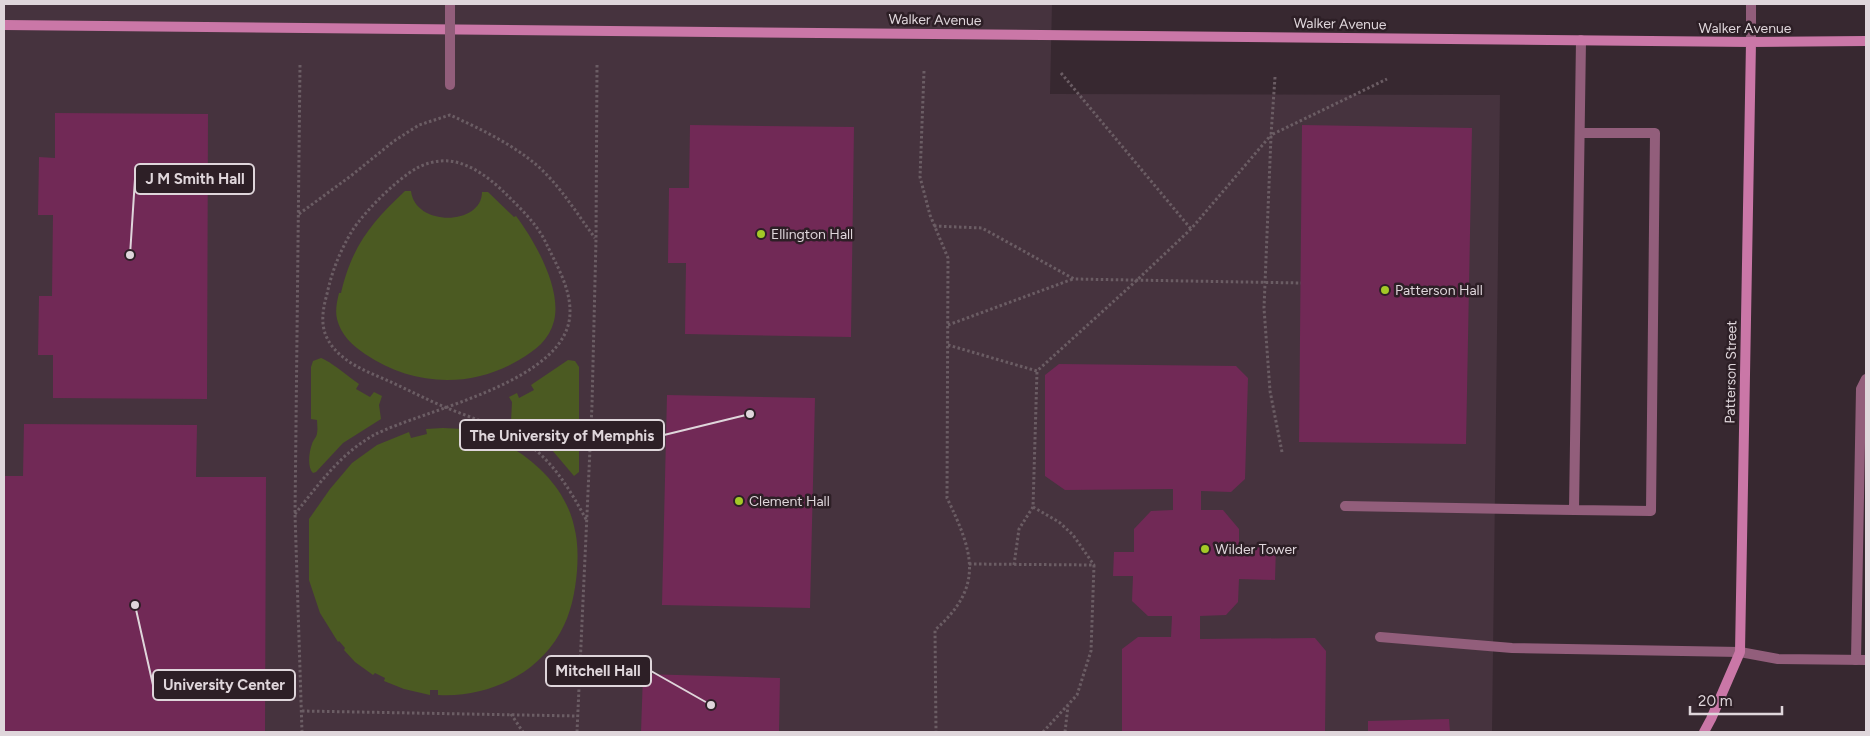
<svg xmlns="http://www.w3.org/2000/svg" width="1870" height="736" font-family="Figtree,sans-serif">
	<style>
		.built { fill: #46333e }
		.green { fill: #4b5a22 }
		.building { fill: #712956 }
		.lines { fill: none; stroke-linecap: round; stroke-linejoin: round }
		.path { stroke: #6b5d64; stroke-width: 3; stroke-dasharray: 2.5 2.5; stroke-linecap: butt }
		.lane { stroke: #925e7b; stroke-width: 10 }
		.street { stroke: #925e7b; stroke-width: 10 }
		.secondary { stroke: #ca77a7; stroke-width: 10 }
		.street-bridge { stroke: #925e7b; stroke-width: 10 }
		.poi-dot { fill: #a3c927; stroke: #2d1f26; stroke-width: 2 }
		.labels { text-anchor: middle; dominant-baseline: central; stroke-width: 5; stroke-linejoin: round; paint-order: stroke }
		.street-label { font-size: 14px; fill: #dfd6db; stroke: #2d1f26 }
		.poi-label { font-size: 14px; fill: #dfd6db; stroke: #2d1f26; text-anchor: start }
		.leader { fill: none; stroke: #dfd6db; stroke-width: 2 }
		.callout-dot { fill: #dfd6db; stroke: #2d1f26; stroke-width: 2 }
		.callout { fill: #2d1f26; stroke: #dfd6db; stroke-width: 2 }
		.callout-label { font-size: 15px; text-anchor: middle; font-weight: bold; fill: #dfd6db }
	</style>
	<rect width="100%" height="100%" fill="#372830"/>
	<!-- built -->
	<path class="built" d="M4,4H1052L1050,94L1500,95L1492,732H4Z"/>
	<!-- green -->
	<path class="green" d="M405,191H411C415,227 482,226 482,192H488L514,217L516,216C535,241 562,289 554,321C549,340 536,350 519,360C470,389 412,386 365,354C352,345 341,335 337,319C335,311 337,301 339,293H341C352,246 371,223 405,191Z
		M321,358C330,361 349,377 359,384L356,389L370,397L374,392L382,396L379,405L381,419L343,443L316,472L313,473C307,467 309,452 312,444C313,440 317,437 317,433C318,429 317,424 317,420L311,419V367L313,361Z
		M568,360L575,361L579,367V472L574,476L552,450L541,441L511,422L512,402L509,397L517,393L519,398L534,390L531,385Z
		M443,428L463,429L462,435L478,439L481,433C522,448 564,481 574,526C578,541 578,556 577,571C575,593 571,614 560,633C536,676 485,698 438,695V690H430V695L404,689L384,681L385,678L375,673L373,675L355,662L344,650L345,648L339,641L338,642L320,613L309,580V519L330,489L352,463L377,445L409,432L411,438L427,434L426,429Z"/>
	<!-- building -->
	<path class="building" d="M55,113L208,114L207,399L53,398V355H38L39,296H52L53,215H38L39,157L55,158Z
		M690,125L854,127L851,337L685,334L686,263H668L669,188H689Z
		M1302,125L1472,128L1466,444L1299,442Z
		M1059,364L1236,366L1248,378L1245,479L1231,492L1201,491V510H1223L1239,529V545L1276,546L1275,580L1239,579L1238,602L1226,615L1200,616V639L1315,638L1326,651L1325,732H1122V649L1138,637H1171L1172,616H1148L1132,601L1133,576H1113L1114,552H1134V529L1151,511L1173,510V489L1065,490L1045,476V375Z
		M667,395L815,398L810,608L662,605Z
		M24,424L197,425L196,477H266L265,732H4V476H23Z
		M643,674L780,678L779,732H641Z
		M1449,719L1450,732H1368V721Z"/>
	<g class="lines">
		<!-- path -->
		<path class="path" d="M300,65L295,514L302,732
			M924,71L920,177L930,215L948,258L947,498C973,552 985,586 935,630L936,732
			M1061,73L1191,229
			M1275,77L1271,135L1387,79
			M1271,136L1264,308L1270,391L1282,452
			M299,214L352,175L394,141L419,125L450,115C483,130 523,149 548,176C566,195 580,218 595,238
			M934,226L982,228L1074,279L1301,283
			M948,325L1073,279
			M948,345L1037,371L1136,281L1191,229L1271,135
			M1033,507L1059,522L1073,535L1094,565
			M295,514C318,485 341,453 374,435C424,409 571,382 570,311C570,287 556,264 546,243C537,224 521,209 507,195C492,180 471,163 449,161C439,160 426,163 417,168C397,179 364,212 352,231C340,251 332,271 327,294C323,308 320,324 327,338C339,362 368,372 391,382C410,391 428,400 447,408C472,418 497,426 520,439C552,458 570,490 587,521
			M969,564L1094,565L1091,651L1077,695L1043,732
			M1014,565L1019,529L1033,507L1037,371
			M302,711L577,716
			M511,714L523,732
			M577,732L592,405L596,239L597,65
			M1065,732L1068,706"/>
		<!-- lane -->
		<path class="lane" d="M1345,506L1574,510L1581,40
			M1574,510L1651,511L1655,133H1580
			M1380,637L1512,648L1740,652
			M1856,660L1861,389L1866,379"/>
		<!-- street -->
		<path class="street" d="M1751,42V4
			M1740,652L1778,659L1866,660"/>
		<!-- secondary -->
		<path class="secondary" d="M4,25L1751,42L1866,41
			M1704,732L1711,719L1740,652L1751,42"/>
		<!-- street-bridge -->
		<path class="street-bridge" d="M450,85V4"/>
	</g>
	<!-- markers -->
	<g class="poi-dot">
		<circle cx="761" cy="234" r="5"/>
		<circle cx="1385" cy="290" r="5"/>
		<circle cx="739" cy="501" r="5"/>
		<circle cx="1205" cy="549" r="5"/>
	</g>
	<g class="labels">
		<!-- street labels -->
		<g class="street-label">
			<text transform="translate(935 20) rotate(1)">Walker Avenue</text>
			<text transform="translate(1340 24) rotate(1)">Walker Avenue</text>
			<text x="1745" y="28">Walker Avenue</text>
			<text transform="translate(1731 372) rotate(-89)">Patterson Street</text>
		</g>
		<!-- poi labels -->
		<g class="poi-label">
			<text x="771" y="234">Ellington Hall</text>
			<text x="1395" y="290">Patterson Hall</text>
			<text x="749" y="501">Clement Hall</text>
			<text x="1215" y="549">Wilder Tower</text>
		</g>
	</g>
	<!-- callouts -->
	<path class="leader" d="M130 255L135 179M750 414L664 435M711 705L651 671M135 605L153 685"/>
	<g class="callout-dot">
		<circle cx="130" cy="255" r="5"/>
		<circle cx="750" cy="414" r="5"/>
		<circle cx="711" cy="705" r="5"/>
		<circle cx="135" cy="605" r="5"/>
	</g>
	<g class="callout">
		<rect x="135" y="164" width="119" height="30" rx="5"/>
		<rect x="460" y="420" width="204" height="30" rx="5"/>
		<rect x="546" y="656" width="105" height="30" rx="5"/>
		<rect x="153" y="670" width="142" height="30" rx="5"/>
	</g>
	<g class="callout-label">
		<text x="195" y="184">J M Smith Hall</text>
		<text x="562" y="441">The University of Memphis</text>
		<text x="598" y="676">Mitchell Hall</text>
		<text x="224" y="690">University Center</text>
	</g>
	<!-- border -->
	<rect width="1870" height="736" fill="none" stroke="#dfd6db" stroke-width="10"/>
	<!-- scale -->
	<path d="M1690 706v8h92v-8" fill="none" stroke="#dfd6db" stroke-width="2.5"/>
	<text x="1698" y="706" font-size="15" fill="#dfd6db" stroke="#2d1f26" stroke-width="4" paint-order="stroke">20 m</text>
</svg>
